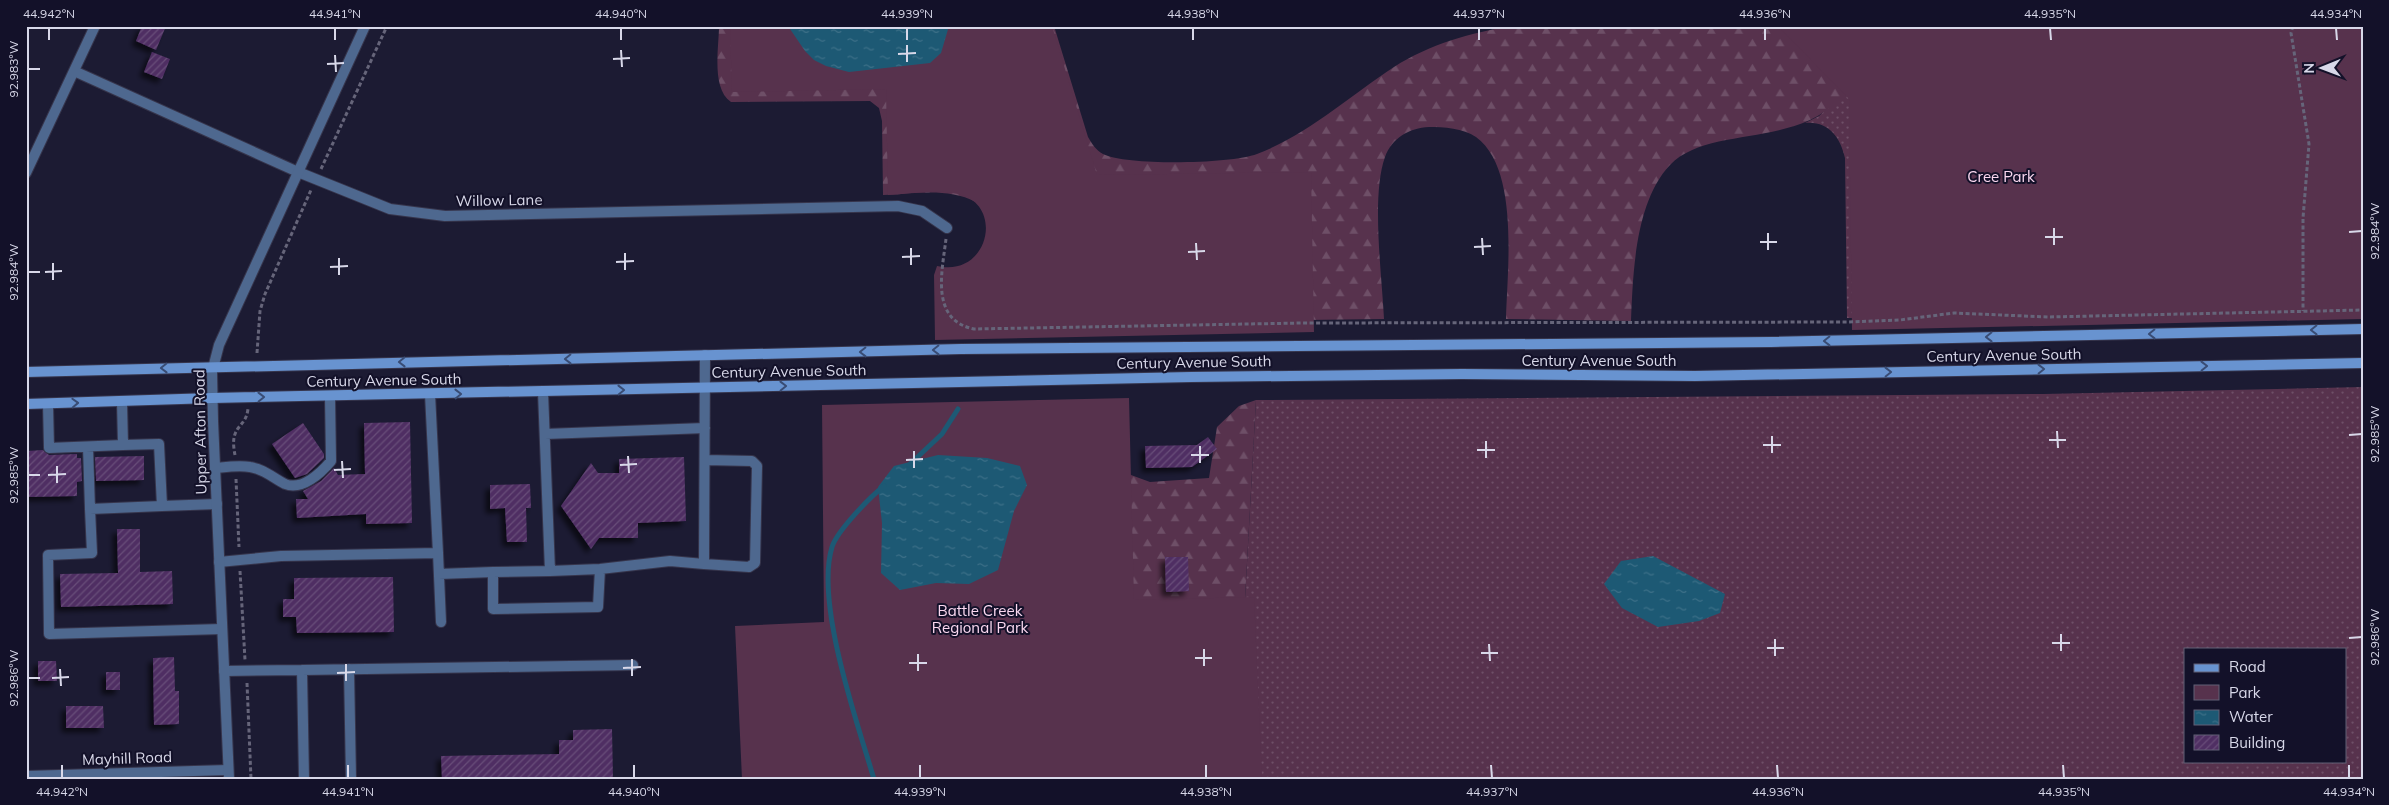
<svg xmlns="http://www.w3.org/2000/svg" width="2389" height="805" font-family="Mulish,sans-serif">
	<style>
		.grass { fill: url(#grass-dots); fill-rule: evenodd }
		.forest { fill: url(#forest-firs) }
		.park { fill: #57324d }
		.water { fill: url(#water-ripples) }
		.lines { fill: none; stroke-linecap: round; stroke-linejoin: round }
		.stream { stroke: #1d5974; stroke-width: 5 }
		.building { fill: url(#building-hatch); filter: url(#shadow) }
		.service-casing { stroke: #36354c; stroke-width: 12 }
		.minor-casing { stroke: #36354c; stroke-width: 12 }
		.tertiary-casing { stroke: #36354c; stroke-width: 12 }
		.secondary-casing { stroke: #36354c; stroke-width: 12 }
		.path { stroke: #66657a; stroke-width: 3; stroke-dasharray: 4 2.5; stroke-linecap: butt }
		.service { stroke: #4e688f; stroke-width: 10 }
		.minor { stroke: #4e688f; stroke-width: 10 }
		.tertiary { stroke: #4e688f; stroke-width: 10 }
		.secondary { stroke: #6893d0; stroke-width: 10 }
		.oneway { stroke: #394c74 }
		.ticks { fill: none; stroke: #d8d8e9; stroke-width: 2 }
		.labels { text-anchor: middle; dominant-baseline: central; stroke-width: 4; stroke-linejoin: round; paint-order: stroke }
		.park-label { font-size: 15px; fill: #fbd8f0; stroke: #131129 }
		.street-label { font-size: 15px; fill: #d8d8e9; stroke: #131129 }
		.neatline { fill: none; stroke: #d8d8e9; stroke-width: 2 }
		.ticks-label { font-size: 12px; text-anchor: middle; fill: #d8d8e9 }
	</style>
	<defs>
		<pattern id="grass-dots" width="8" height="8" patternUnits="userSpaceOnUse" patternTransform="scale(1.25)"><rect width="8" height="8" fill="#57324d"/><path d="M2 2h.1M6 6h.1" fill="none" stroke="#6e4f67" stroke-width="1.8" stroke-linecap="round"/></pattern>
		<pattern id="forest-firs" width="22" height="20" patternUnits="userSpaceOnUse" patternTransform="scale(1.25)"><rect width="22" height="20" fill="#57324d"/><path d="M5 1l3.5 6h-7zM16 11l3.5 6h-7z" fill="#6e4f67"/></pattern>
		<pattern id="water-ripples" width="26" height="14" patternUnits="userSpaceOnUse" patternTransform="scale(1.25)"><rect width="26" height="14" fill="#1d5974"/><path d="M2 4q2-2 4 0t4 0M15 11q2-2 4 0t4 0" fill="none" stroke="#3d7088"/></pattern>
		<pattern id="building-hatch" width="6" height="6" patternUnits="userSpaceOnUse" patternTransform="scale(1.25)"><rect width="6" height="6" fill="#4f2f63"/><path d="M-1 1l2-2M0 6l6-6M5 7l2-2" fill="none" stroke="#684c79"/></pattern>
		<filter id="shadow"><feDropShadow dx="-4.5" dy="4.5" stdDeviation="2.5" flood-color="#0009"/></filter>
	</defs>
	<rect width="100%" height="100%" fill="#1c1b33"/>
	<!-- grass -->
	<path class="grass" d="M1849,88L1876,318H1847L1845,158C1840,137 1829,121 1805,123L1819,116Z
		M2363,387V779H936L1244,617L1256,400L2044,394ZM2185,649H2345V761H2185Z"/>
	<!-- forest -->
	<path class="forest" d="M719,26H788L900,67L976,202C947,187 914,194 883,195L882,121L879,108L870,101L731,102C711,88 719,48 719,26Z
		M1029,26H1054L1088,137C1092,144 1096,150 1103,154C1127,166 1231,164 1257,154C1307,135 1350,96 1394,67C1430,44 1470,33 1511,26H1856C1854,44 1854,70 1849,87C1847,92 1840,97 1837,101C1793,147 1707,126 1670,165C1635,202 1633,273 1631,321L1506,319C1507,271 1520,169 1476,137C1463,128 1444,127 1429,127C1409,128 1392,138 1385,157C1371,196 1382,276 1384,319L1304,320L1118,224Z
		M1256,400L1244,617L852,634L1112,468L1150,482L1209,478L1217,427L1239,406Z"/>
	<!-- park -->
	<path class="park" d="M730,26H1052L1097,175L1311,172L1314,332L935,340L934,275L937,266C989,278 1005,204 958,194C936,189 910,194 888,195L886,89L732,92Z
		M1778,26H2363V319L1852,330L1849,99Z
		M1129,398L1134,600L1254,597L1262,779H742L735,626L824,622L822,405Z"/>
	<!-- water -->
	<path class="water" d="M788,26H949L941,53L930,63L849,72L826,66L814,60L805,51Z
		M938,455L987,458L1020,466L1027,485L1014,511L998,570L969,584L936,583L900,590L881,573L882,523L878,487L894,466Z
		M1653,556L1725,594L1720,613L1699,621L1658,627L1622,608L1604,584L1621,561Z"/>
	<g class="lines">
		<!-- stream -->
		<path class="stream" d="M909,465L942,434L958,409
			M874,779C857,722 815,603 832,547C837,531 870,497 884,486"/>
	</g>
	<!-- building -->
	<path class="building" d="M142,26H166L156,50L136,41Z
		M152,52L170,59L162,79L144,72Z
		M410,422L412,523L366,524V514L297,518L296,499H308L303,491L321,481L334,468L338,475L365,474L364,423Z
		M303,423L324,454V458L307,474L295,478L272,444Z
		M1208,437L1217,449L1192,467L1146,468L1145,446L1197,445Z
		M43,450L49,455L77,454V458H81L82,481L77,482V496L28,497L27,451Z
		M144,456V480L96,481L95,457Z
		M684,457L686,521L638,523V538H599L591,549L561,506L591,463L598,473H619V459Z
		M530,484L531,508H526L527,542H507L505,508L490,509V485Z
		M117,529H140V572L172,571L173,604L61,607L60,574L118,573Z
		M1165,557H1188L1189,591L1166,592Z
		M393,577L394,632L297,633L296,617H283V599H294V578Z
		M174,657L175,691H179V724L154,725L153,658Z
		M38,661H56L57,681H38Z
		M106,672H120V690H106Z
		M66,706H103L104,728H66Z
		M612,729L613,779H442L441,756L559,754V740H573V730Z"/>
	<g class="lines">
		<defs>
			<path id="service" d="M543,392L550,571L600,569L670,561L704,564L705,355
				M122,402L123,445L159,444L162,506L217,504
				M48,404L49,448L123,445
				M545,434L705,428
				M88,447L90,509L162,506
				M215,468C226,467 239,465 250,467C264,469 273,478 285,484C302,491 321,473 331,461L330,397
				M90,509L92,553L48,555L49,634L222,629
				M438,553L441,622
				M219,562L281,556L438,553L430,394
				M704,564L749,567L755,563L757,466L752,461L705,460
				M550,571L493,572V609L598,607L600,569
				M439,574L493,572
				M349,669L351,779
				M302,670L633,665
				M224,671L302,670L304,779"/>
			<path id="minor" d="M74,71L298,172L390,209L445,216L898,206L922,211L947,228
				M26,173L95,26
				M26,776L228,770"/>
			<path id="tertiary" d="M229,779L213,421L212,372L219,345L365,26"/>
			<path id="secondary" d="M26,372L961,349L1771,342L2363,329
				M26,404L212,398L1191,377L1462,374L1695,376L2363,363"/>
		</defs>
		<!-- service casing -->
		<use href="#service" class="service-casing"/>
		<!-- minor casing -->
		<use href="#minor" class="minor-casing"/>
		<!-- tertiary casing -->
		<use href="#tertiary" class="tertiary-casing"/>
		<!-- secondary casing -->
		<use href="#secondary" class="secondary-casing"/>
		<!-- path -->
		<path class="path" d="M2293,26L2291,33L2309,144L2303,218V311
			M321,169L387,26
			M946,239C942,272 930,320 974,329L1303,323L1847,322L1900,320L1954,313L2048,317L2363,310
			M257,353L260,311L265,294L311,190
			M235,455C234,450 233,443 234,438C236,425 246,425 248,409
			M236,479L239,547
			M240,571L245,660
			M247,683L251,779"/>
		<!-- service -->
		<use href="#service" class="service"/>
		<!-- minor -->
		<use href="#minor" class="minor"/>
		<!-- tertiary -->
		<use href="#tertiary" class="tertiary"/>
		<!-- secondary -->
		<use href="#secondary" class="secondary"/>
	</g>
	<!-- one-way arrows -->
	<defs><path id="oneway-chevron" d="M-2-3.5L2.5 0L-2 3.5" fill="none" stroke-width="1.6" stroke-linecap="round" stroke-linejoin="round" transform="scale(1.25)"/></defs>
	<g class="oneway">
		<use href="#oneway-chevron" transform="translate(2314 330) rotate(179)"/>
		<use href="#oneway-chevron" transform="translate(2152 334) rotate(179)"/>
		<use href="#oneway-chevron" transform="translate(1989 337) rotate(179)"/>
		<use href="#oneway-chevron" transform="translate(1827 341) rotate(179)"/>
		<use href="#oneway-chevron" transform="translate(936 350) rotate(179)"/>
		<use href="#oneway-chevron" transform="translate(863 352) rotate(179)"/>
		<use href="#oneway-chevron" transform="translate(568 359) rotate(179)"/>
		<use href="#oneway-chevron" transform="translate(402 362) rotate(179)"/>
		<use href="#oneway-chevron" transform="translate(2204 366) rotate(-1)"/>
		<use href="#oneway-chevron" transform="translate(164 368) rotate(179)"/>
		<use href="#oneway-chevron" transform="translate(2041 369) rotate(-1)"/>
		<use href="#oneway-chevron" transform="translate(1888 372) rotate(-1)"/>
		<use href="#oneway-chevron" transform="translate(783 386) rotate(-1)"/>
		<use href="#oneway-chevron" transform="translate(621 390) rotate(-1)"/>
		<use href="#oneway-chevron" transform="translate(458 394) rotate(-1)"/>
		<use href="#oneway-chevron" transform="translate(261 397) rotate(-1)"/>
		<use href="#oneway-chevron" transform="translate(75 403) rotate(-2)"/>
	</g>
	<!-- ticks -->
	<path class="ticks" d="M49,28V40M335,28V40M621,28V40M907,28V40M1193,28V40M1479,28V40M1765,28V40M2050,28L2051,40M2336,28L2337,40M907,45V62M621,50L622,67M898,54L916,53M335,55L336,72M613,59L630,58M327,64L344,63M28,69H40M2054,228V245M2349,232L2362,231M1768,233V250M2045,237H2063M1482,238L1483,255M1760,242H1777M1196,243L1197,260M1474,247L1491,246M911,248V265M1188,252L1205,251M625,253V270M902,257L920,256M339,258V275M616,262L634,261M53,263V280M330,267L348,266M28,272H40M45,272L62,271M2057,431L2058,448M2349,435L2362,434M1772,436V453M2049,440H2066M1486,441V458M1763,445H1781M1200,446V463M1477,450H1495M914,451V468M1191,455H1209M628,456L629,473M906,460L923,459M342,461L343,478M620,465L637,464M57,466V483M334,470L351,469M28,475H40M48,475L66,474M2061,634V651M2349,638L2362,637M1775,639V656M2052,643H2070M1489,644L1490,661M1767,648H1784M1204,649V666M1481,653H1498M918,654V671M1195,658H1212M632,659V676M909,663H927M346,664V681M623,668L641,667M60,669L61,686M337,673L355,672M28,678H40M52,678L69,677M62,765V778M348,765V778M634,765V778M920,765V778M1206,765V778M1491,765L1492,778M1777,765L1778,778M2063,765L2064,778M2349,765V778"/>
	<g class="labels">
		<!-- park labels -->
		<g class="park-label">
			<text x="2001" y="176">Cree Park</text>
			<text x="980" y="610">Battle Creek<tspan x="980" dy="17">Regional Park</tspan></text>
		</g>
		<!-- street labels -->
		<g class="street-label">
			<text transform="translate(499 200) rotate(-1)">Willow Lane</text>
			<text transform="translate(2004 355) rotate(-1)">Century Avenue South</text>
			<text x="1599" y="360">Century Avenue South</text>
			<text transform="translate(1194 362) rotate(-1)">Century Avenue South</text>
			<text transform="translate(789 371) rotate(-1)">Century Avenue South</text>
			<text transform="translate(384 380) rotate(-1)">Century Avenue South</text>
			<text transform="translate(200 432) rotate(-91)">Upper Afton Road</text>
			<text transform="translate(127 758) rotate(-2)">Mayhill Road</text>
		</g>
	</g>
	<!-- border -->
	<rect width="2389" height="805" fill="none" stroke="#131129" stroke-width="55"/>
	<!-- legend -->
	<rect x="2184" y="648" width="162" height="115" fill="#131129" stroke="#626176"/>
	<rect x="2194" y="664" width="25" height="8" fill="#6893d0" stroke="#626176"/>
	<text x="2229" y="672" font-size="15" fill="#d8d8e9">Road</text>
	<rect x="2194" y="685" width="25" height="15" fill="#57324d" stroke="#626176"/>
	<text x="2229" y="698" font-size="15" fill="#d8d8e9">Park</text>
	<rect x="2194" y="710" width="25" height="15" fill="url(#water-ripples)" stroke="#626176"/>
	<text x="2229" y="722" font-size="15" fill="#d8d8e9">Water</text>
	<rect x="2194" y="735" width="25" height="15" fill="url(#building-hatch)" stroke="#626176"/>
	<text x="2229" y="748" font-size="15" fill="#d8d8e9">Building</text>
	<!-- north arrow -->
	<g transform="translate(2322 68) rotate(269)" stroke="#131129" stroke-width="4" paint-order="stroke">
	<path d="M0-4L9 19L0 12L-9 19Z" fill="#d8d8e9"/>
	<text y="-8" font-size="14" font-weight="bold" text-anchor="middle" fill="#d8d8e9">N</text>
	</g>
	<rect x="28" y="28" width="2334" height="750" class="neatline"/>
	<g class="ticks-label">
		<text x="49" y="18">44.942°N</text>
		<text x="335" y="18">44.941°N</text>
		<text x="621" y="18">44.940°N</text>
		<text x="907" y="18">44.939°N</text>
		<text x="1193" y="18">44.938°N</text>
		<text x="1479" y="18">44.937°N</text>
		<text x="1765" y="18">44.936°N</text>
		<text x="2050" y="18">44.935°N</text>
		<text x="2336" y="18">44.934°N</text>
		<text transform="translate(14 69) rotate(-90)" y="4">92.983°W</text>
		<text transform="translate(2375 231) rotate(-90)" y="4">92.984°W</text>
		<text transform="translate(14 272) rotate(-90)" y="4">92.984°W</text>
		<text transform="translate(2375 434) rotate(-90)" y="4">92.985°W</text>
		<text transform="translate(14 475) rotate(-90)" y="4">92.985°W</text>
		<text transform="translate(2375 637) rotate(-90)" y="4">92.986°W</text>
		<text transform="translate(14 678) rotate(-90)" y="4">92.986°W</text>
		<text x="62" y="796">44.942°N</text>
		<text x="348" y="796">44.941°N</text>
		<text x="634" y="796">44.940°N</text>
		<text x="920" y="796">44.939°N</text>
		<text x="1206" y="796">44.938°N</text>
		<text x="1492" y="796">44.937°N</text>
		<text x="1778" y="796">44.936°N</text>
		<text x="2064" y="796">44.935°N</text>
		<text x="2349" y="796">44.934°N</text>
	</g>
</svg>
